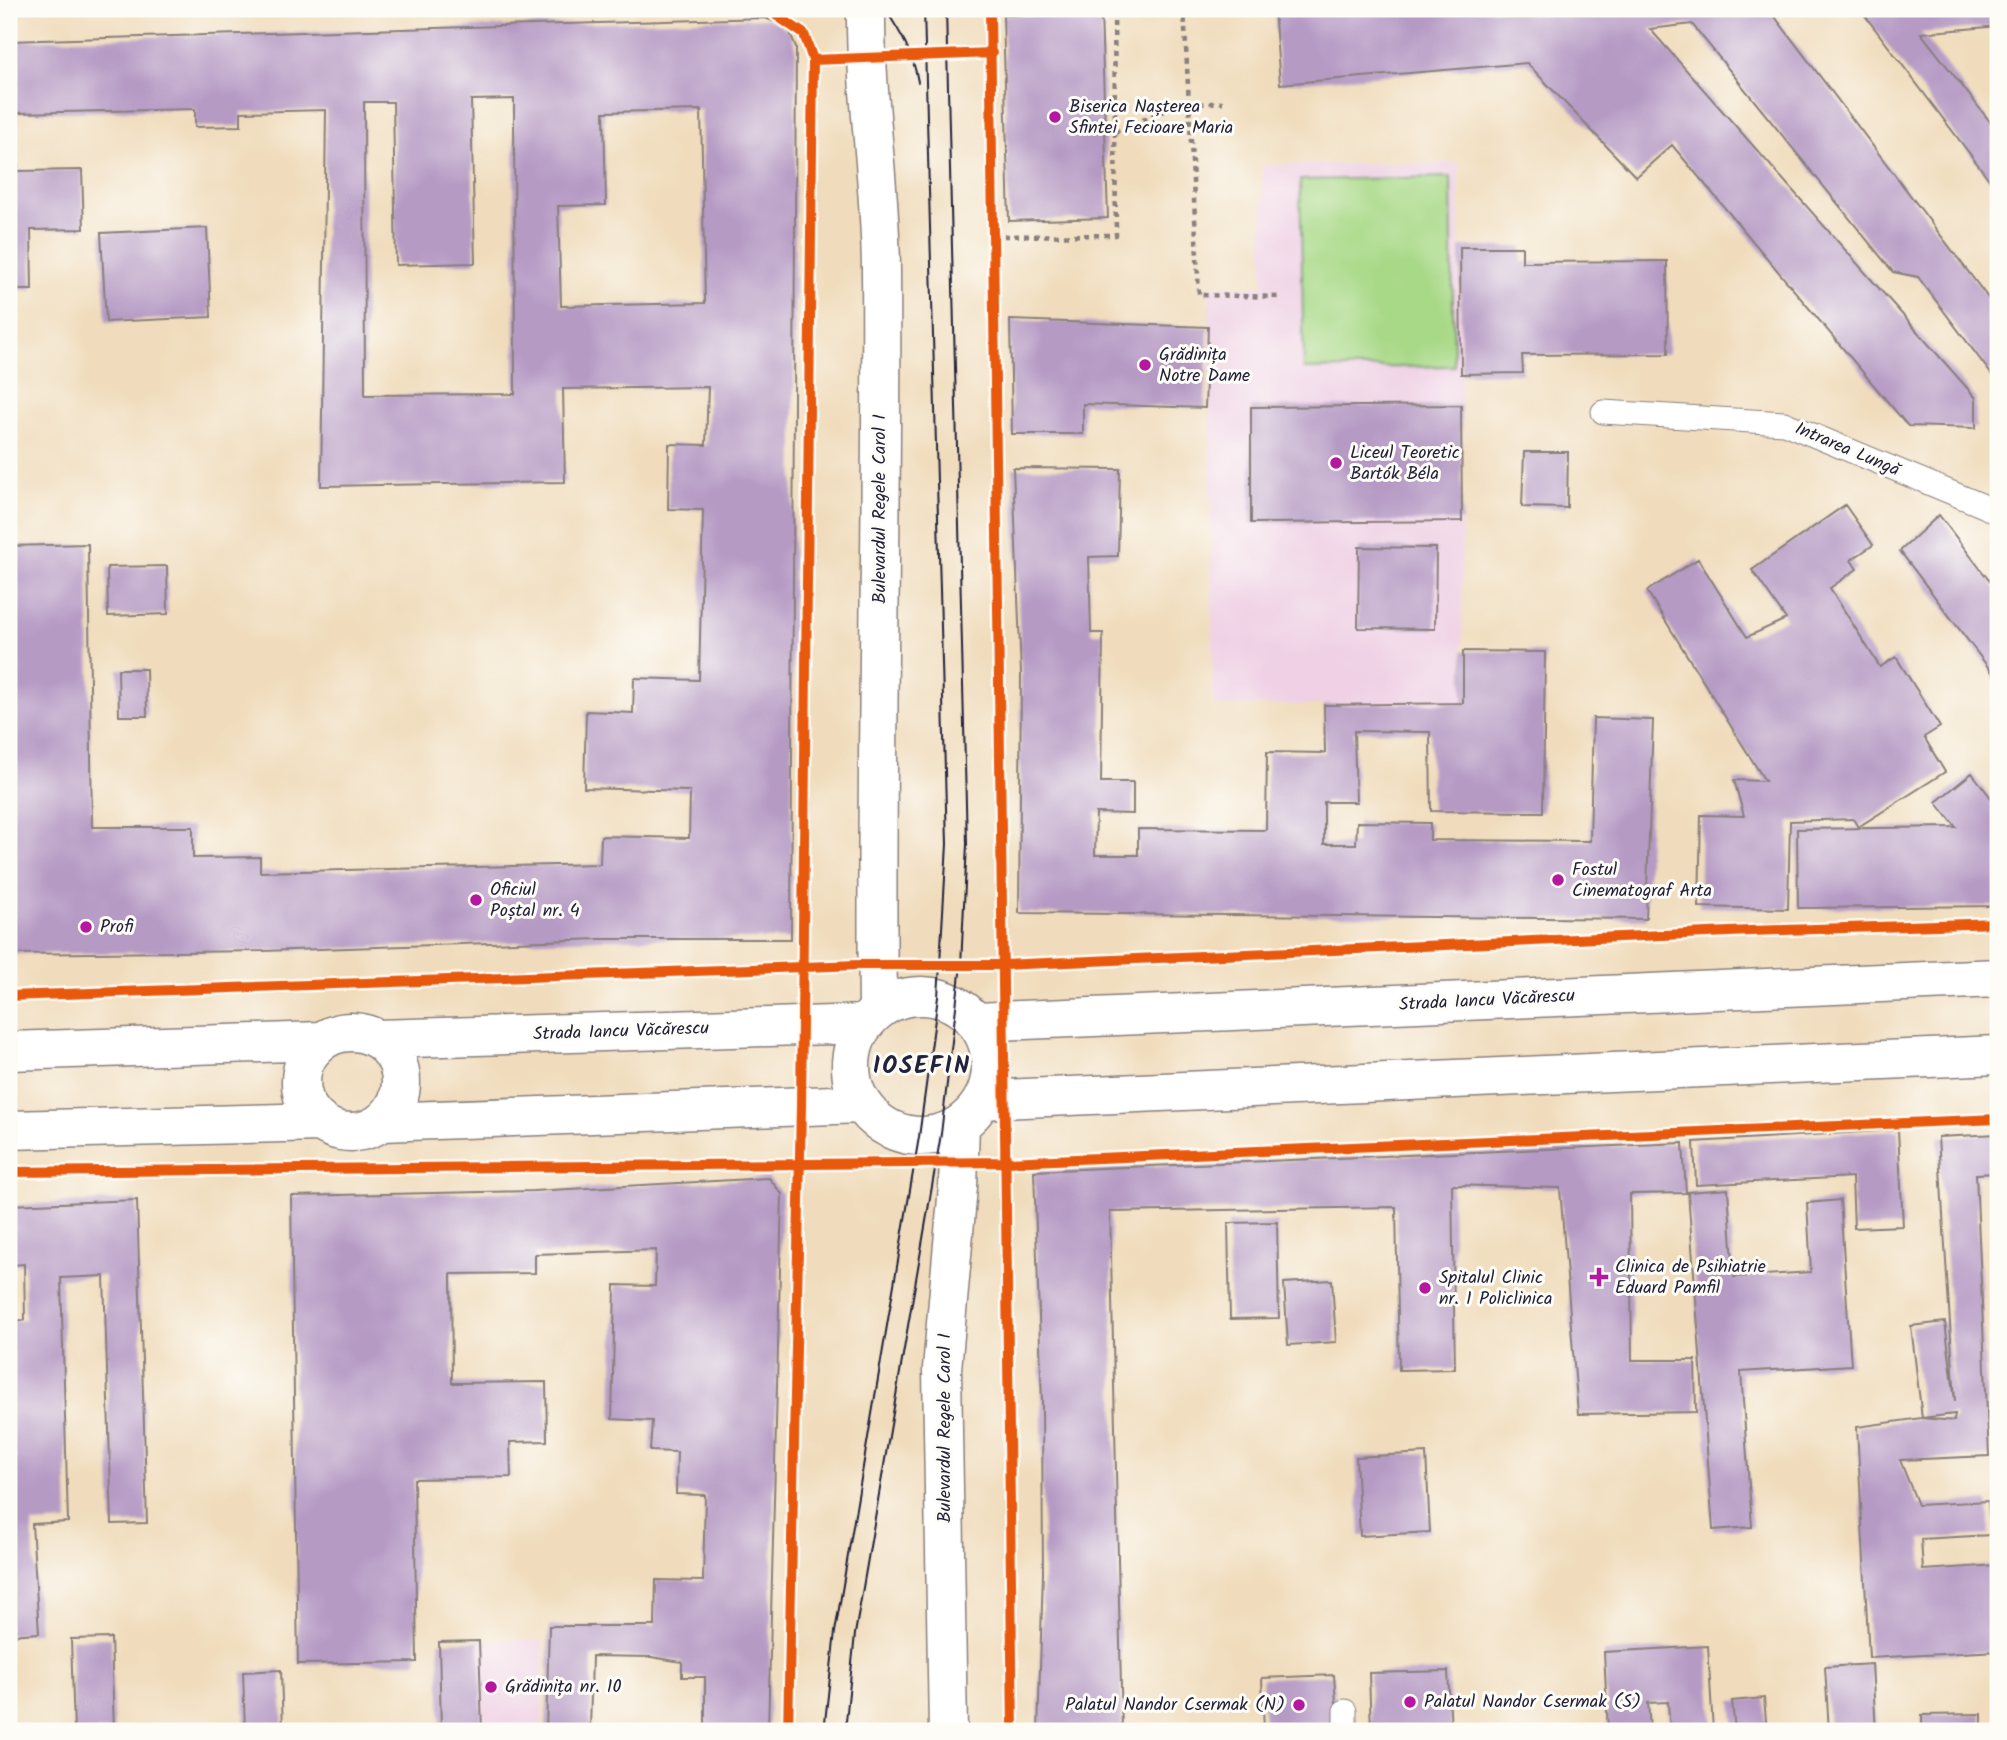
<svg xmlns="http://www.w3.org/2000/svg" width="2007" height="1740" font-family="Kalam,sans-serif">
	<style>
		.built { fill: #efd0e5 }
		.green { fill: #a8d987; stroke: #657e61; stroke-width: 2 }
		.building { fill: #b59ac4; fill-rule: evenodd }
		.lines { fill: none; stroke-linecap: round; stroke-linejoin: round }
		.lane-casing { stroke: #897f7c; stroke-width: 25 }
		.street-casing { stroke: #897f7c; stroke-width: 41 }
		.path { stroke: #897f7c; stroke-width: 4.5; stroke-dasharray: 5 5; stroke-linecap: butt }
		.lane { stroke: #fff; stroke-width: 23 }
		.street { stroke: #fff; stroke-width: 38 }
		.tram { stroke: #22223b; stroke-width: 2 }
		.cycleway-casing { stroke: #fdfcf7; stroke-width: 15 }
		.cycleway { stroke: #e8590c; stroke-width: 10 }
		.poi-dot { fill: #b5179e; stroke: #fdfcf7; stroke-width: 2.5 }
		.labels { text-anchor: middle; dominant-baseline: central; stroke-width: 6; stroke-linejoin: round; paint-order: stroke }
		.poi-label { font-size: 18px; fill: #22223b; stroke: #fdfcf7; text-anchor: start }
		.street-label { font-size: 18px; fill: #22223b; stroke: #fdfcf7 }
		.district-label { font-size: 24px; font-weight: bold; letter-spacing: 2px; fill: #22223b; stroke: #fdfcf7 }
	</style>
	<rect width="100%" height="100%" fill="#fdfcf7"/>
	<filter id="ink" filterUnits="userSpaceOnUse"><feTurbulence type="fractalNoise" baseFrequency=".0143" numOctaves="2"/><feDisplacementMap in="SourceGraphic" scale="14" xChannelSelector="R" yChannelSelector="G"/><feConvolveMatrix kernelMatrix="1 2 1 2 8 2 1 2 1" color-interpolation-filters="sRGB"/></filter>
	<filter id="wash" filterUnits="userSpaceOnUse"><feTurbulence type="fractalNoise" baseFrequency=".00686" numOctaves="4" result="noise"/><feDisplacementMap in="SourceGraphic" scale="28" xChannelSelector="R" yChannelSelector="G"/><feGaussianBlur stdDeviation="1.57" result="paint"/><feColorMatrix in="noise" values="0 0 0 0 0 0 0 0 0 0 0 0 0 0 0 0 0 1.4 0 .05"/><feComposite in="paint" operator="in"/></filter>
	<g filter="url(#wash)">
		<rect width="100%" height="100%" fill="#f0dcbc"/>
		<!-- built -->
		<path class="built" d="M1459,163L1463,703L1213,706L1209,286H1263L1262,165Z
			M543,1640L542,1731H441L439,1642Z"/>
		<!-- green -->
		<path class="green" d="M1451,177L1454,366L1304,369L1300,180Z"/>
		<g id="blocks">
			<!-- building -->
			<path class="building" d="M1274,9H1769L1998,311V383L1918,277L1893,272L1692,24L1650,29L1976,398V428L1908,426L1672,145L1636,177L1527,63L1280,84Z
				M1860,9H1998V26L1921,33L1998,132V191Z
				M1101,12L1108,218L1009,221L1003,16Z
				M765,18L780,24L790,33L796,47L791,939H600L263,951L9,954V546L88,544L92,827H193V858L260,857V872L600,864L601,836L689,838L690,791L584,788L586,711L633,713L634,678L699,680L703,510L668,509L669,444L706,445L708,387L563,389L565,482L321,486L326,110L241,112V126L195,127V109L17,113L18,171L82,170L84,229L31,230L32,290H9V41ZM514,99L515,394L365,395L364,102H393L396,265L475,263L471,100ZM701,110L705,303L561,306L558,206L606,205L604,112Z
				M207,228L211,317L106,322L101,233Z
				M1460,247H1522V262L1667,261L1668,354L1522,355L1523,373L1461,374Z
				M1010,320L1208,327L1205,408L1083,404V434H1012Z
				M1461,405L1462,521L1251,523V407Z
				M1524,452H1568L1567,508L1522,507Z
				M1013,468L1120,469L1118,556L1089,557L1091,633H1103L1101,782H1133V814L1096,813L1095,855H1138V829L1266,830L1267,752L1325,753L1324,705L1463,703V651L1545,652L1543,812L1431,811L1430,732L1354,731L1356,802H1324V844H1356L1357,822L1430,823V840L1590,841L1593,718L1653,720L1646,919L1019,913L1021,674Z
				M1845,505L1873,545L1851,560L1857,569L1830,588L1880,667L1896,657L1940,727L1924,737L1945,772L1858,827L1853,819L1790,821L1788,909L1699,907L1701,815L1744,816L1734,780L1765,781L1647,591L1698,559L1747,637L1786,619L1752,570Z
				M1939,515L1998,592V680L1900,551Z
				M1359,547L1436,548L1435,629L1358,628Z
				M167,566L168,614L108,616L107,567Z
				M118,669H146L147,716H119Z
				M1972,773L1998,807V906L1798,908L1797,829L1956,827L1936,802Z
				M1898,1130L1903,1226L1854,1228L1852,1177L1696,1185L1694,1142Z
				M1998,1134V1173L1976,1174L1989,1456L1900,1460L1918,1505L1988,1501L1990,1535L1921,1539L1923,1570L1998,1565V1651L1869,1658L1857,1427L1922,1418L1911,1326L1945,1322L1955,1401L1938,1137ZM1955,1414L1954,1421L1922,1418Z
				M1683,1143L1686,1193L1630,1194L1632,1360H1695L1696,1412L1578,1414L1560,1188L1452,1185L1455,1369L1399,1370L1396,1207L1110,1212L1122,1731H1038L1043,1573L1042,1403L1034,1171Z
				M769,1178L782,1194L768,1731H705V1677H682V1662L651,1657L592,1656L590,1731H546L549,1626H655L656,1580L703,1581L705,1495L676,1494L677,1452L650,1451L652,1421L612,1419L615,1285L655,1286L656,1250L535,1254V1273L451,1274L452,1383L546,1382L547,1441L510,1442L511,1477L414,1479L417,1662L298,1664L291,1196L533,1191Z
				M1728,1189L1734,1277L1811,1272L1807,1203L1840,1200L1851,1365L1741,1372L1752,1527L1713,1530L1688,1192Z
				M137,1200L147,1523L112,1524L104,1276L61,1278L68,1522L32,1524L39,1633L9,1635V1321L25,1320L24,1264L9,1265V1205Z
				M1277,1222L1279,1318L1230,1319L1228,1223Z
				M1332,1280L1336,1342L1288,1345L1284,1283Z
				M1426,1453L1430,1532L1360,1536L1356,1457Z
				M111,1638L114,1731H74L71,1639Z
				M479,1641L482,1731H441L439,1642Z
				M1708,1646L1713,1731H1670L1668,1702L1648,1703L1650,1731H1608L1604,1652Z
				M1872,1664L1876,1731H1829L1825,1667Z
				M281,1670L283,1731H245L243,1672Z
				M1448,1671L1451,1731H1371L1369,1673Z
				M1334,1675L1338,1731H1264L1262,1678Z
				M1764,1698L1767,1731H1735L1732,1701Z
				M1982,1714V1731H1922V1715Z"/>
		</g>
	</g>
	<g filter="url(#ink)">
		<use href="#blocks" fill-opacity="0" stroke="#897f7c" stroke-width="2"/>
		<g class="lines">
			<defs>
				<path id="lane" d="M1603,412L1784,423L1986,507L1998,514
					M1345,1711V1731"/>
				<path id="street" d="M866,9C865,97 881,185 881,273C883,519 875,764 878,1010
					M851 1066a70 70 0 1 1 140 0a70 70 0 1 1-140 0Z
					M976,1022L1998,978
					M301 1082a50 50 0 1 1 100 0a50 50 0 1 1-100 0Z
					M377,1039L864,1024
					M9,1051L322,1041
					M982,1100L1998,1055
					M382,1122L861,1104
					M9,1130L319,1122
					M948,1731L942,1369L958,1187L960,1125"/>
			</defs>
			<!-- lane casing -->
			<use href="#lane" class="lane-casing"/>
			<!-- street casing -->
			<use href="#street" class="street-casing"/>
			<!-- path -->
			<path class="path" d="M1184,9L1199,295L1280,297
				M1115,132L1175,106L1223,102
				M994,236L1116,235L1114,9"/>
			<!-- lane -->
			<use href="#lane" class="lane"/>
			<!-- street -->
			<use href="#street" class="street"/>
			<!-- tram -->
			<path class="tram" d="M885,9C901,33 913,53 918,82
				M824,1731L835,1632L919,1137L938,997L947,844L924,9
				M845,1731L855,1634L941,1134L961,965L967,844L946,9"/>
			<defs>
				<path id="cycleway" d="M776,9V15L804,34L813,60L801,1107L788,1731
					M990,9L1013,1731
					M813,60L992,53
					M9,996L859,965H1005L1751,931L1998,923
					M9,1172L1006,1162L1998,1119"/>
			</defs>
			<!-- cycleway casing -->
			<use href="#cycleway" class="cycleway-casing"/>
			<!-- cycleway -->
			<use href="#cycleway" class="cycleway"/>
		</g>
	</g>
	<!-- markers -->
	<g class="poi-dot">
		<circle cx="1055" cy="117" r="7"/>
		<circle cx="1145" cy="365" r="7"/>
		<circle cx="1336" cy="463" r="7"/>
		<circle cx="1558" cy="880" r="7"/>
		<circle cx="476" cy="900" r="7"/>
		<circle cx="86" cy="927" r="7"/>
		<path d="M1595.5 1266.5h7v7h7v7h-7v7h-7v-7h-7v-7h7z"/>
		<circle cx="1425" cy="1288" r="7"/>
		<circle cx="491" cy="1687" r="7"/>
		<circle cx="1410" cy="1702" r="7"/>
		<circle cx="1299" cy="1705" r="7"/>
	</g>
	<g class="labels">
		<!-- poi labels -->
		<g class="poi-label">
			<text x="1069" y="107">Biserica Nașterea<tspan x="1069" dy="21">Sfintei Fecioare Maria</tspan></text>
			<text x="1159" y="355">Grădinița<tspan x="1159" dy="21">Notre Dame</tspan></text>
			<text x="1350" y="453">Liceul Teoretic<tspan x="1350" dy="21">Bartók Béla</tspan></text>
			<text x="1572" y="870">Fostul<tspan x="1572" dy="21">Cinematograf Arta</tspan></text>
			<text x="490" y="890">Oficiul<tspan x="490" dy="21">Poștal nr. 4</tspan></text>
			<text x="100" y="927">Profi</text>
			<text x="1615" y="1267">Clinica de Psihiatrie<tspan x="1615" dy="21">Eduard Pamfil</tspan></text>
			<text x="1439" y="1278">Spitalul Clinic<tspan x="1439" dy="21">nr. 1 Policlinica</tspan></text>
			<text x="505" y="1687">Grădinița nr. 10</text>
			<text x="1424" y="1702">Palatul Nandor Csermak (S)</text>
			<text x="1285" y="1705" text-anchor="end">Palatul Nandor Csermak (N)</text>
		</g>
		<!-- street labels -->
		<g class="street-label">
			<text transform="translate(1847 450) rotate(23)">Intrarea Lungă</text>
			<text transform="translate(880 509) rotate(-90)">Bulevardul Regele Carol I</text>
			<text transform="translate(1487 1001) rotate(-3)">Strada Iancu Văcărescu</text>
			<text transform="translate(621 1032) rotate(-2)">Strada Iancu Văcărescu</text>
			<text transform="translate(945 1428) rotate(-90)">Bulevardul Regele Carol I</text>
		</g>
		<!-- district labels -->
		<g class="district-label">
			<text x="922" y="1066">IOSEFIN</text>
		</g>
	</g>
	<!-- margin -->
	<rect width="2007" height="1740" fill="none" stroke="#fdfcf7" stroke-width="35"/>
</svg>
